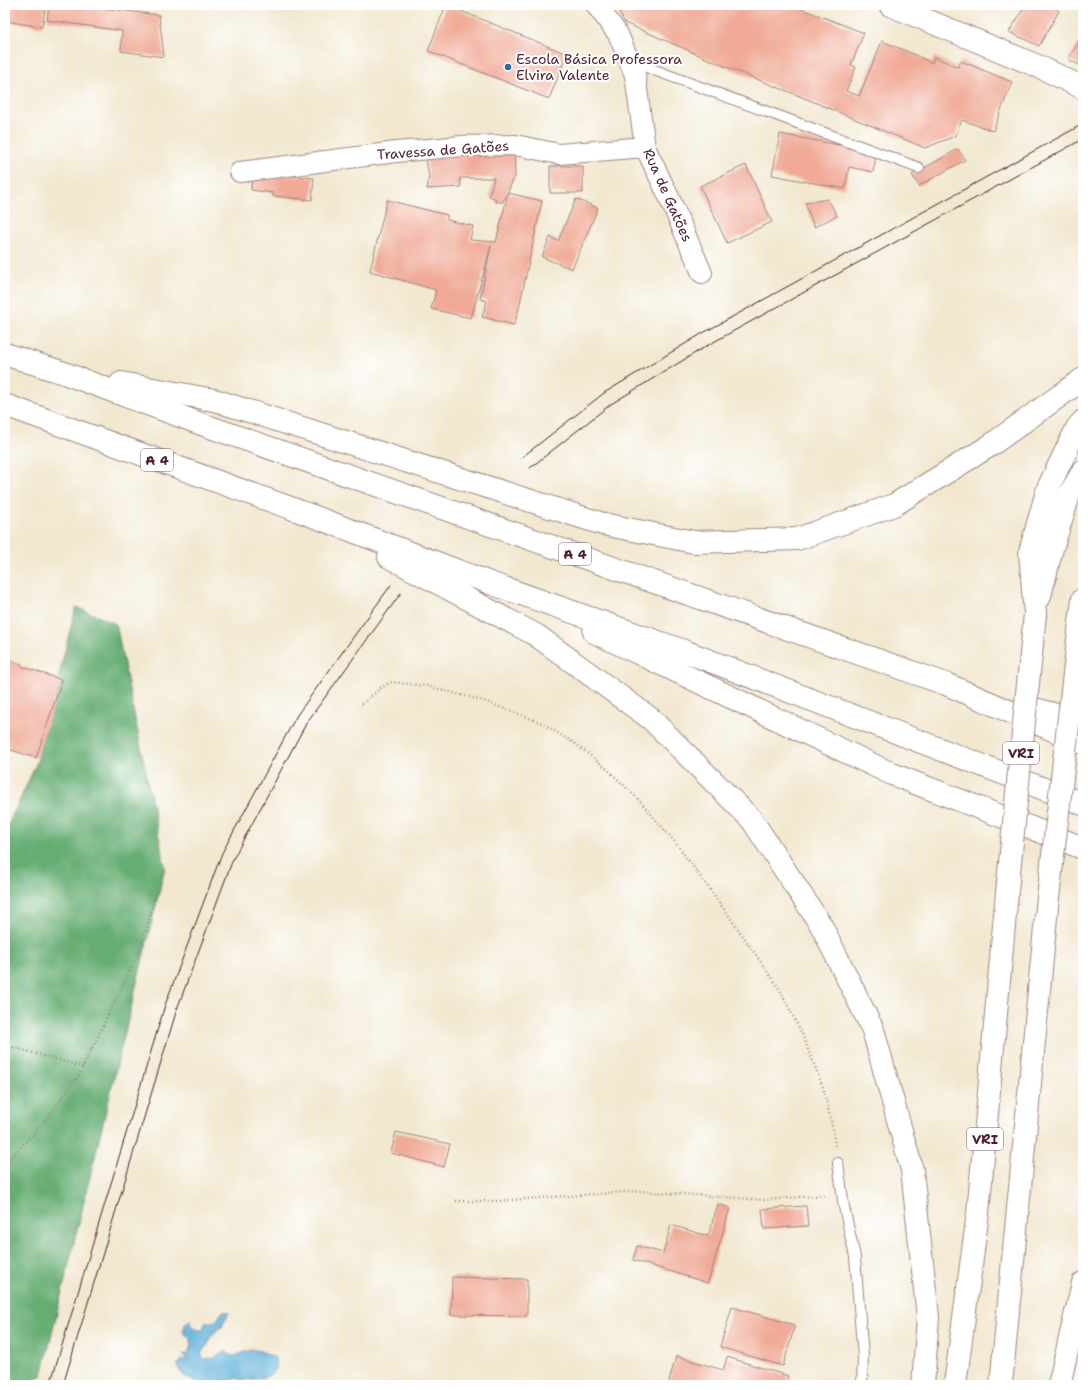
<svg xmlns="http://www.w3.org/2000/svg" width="1088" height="1390" font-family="'Shantell Sans',sans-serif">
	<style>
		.forest { fill: #66ad73; stroke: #58664f }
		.water { fill: #5caed7; stroke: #536681 }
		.building { fill: #f0aa97 }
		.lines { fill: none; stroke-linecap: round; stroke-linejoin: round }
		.service-casing { stroke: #9e847e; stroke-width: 12 }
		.minor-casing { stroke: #9e847e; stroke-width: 22 }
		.secondary-casing { stroke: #9e847e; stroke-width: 24 }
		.motorway-casing { stroke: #9e847e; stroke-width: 24 }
		.path { stroke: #9e847e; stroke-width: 2.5; stroke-dasharray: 1 3; stroke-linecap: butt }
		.service { stroke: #fff; stroke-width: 10 }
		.minor { stroke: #fff; stroke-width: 20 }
		.secondary { stroke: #fff; stroke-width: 22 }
		.motorway { stroke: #fff; stroke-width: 22 }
		.tram { stroke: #4a1f2b; stroke-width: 1 }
		.motorway-bridge-casing { stroke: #9e847e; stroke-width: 24; stroke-linecap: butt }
		.motorway-bridge { stroke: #fff; stroke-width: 22 }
		.poi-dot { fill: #1f6fb2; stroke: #fff; stroke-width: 1.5 }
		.labels { text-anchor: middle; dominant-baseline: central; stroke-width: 4; stroke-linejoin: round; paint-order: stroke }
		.shield { fill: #fff; stroke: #80626b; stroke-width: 1 }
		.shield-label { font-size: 13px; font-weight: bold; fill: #4a1f2b }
		.poi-label { font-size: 14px; fill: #4a1f2b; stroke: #fff; text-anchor: start }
		.street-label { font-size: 14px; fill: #4a1f2b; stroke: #fff }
	</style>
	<rect width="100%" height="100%" fill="#fff"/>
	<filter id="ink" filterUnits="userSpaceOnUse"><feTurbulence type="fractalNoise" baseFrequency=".025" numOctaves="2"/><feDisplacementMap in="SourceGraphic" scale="8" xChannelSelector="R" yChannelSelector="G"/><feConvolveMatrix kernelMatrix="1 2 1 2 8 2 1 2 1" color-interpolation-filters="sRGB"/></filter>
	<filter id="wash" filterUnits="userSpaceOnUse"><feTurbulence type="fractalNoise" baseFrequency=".012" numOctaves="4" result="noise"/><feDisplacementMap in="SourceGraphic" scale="16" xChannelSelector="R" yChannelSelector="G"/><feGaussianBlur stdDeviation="0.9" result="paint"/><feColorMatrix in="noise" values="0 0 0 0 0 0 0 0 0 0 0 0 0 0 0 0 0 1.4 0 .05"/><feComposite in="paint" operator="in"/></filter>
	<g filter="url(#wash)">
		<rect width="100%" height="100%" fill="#f2e8d0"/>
		<!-- forest -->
		<path class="forest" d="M76,607L116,624L165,867L42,1375L22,1385H14L5,1371V832L37,762Z"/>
		<!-- water -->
		<path class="water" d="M223,1311L229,1312L222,1327L217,1330L210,1338L209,1343L201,1353L203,1359L215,1358L226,1350L231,1356C238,1356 241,1353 247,1351C256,1347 268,1354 275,1358L276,1369C266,1382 256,1377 242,1381L236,1378C231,1381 225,1385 219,1385C206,1385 178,1381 178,1364L182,1360H187L183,1354L188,1355L190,1348L191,1339L183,1332L185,1324L191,1319V1325L195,1329L203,1330L205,1323L216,1321Z"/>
		<g id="blocks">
			<!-- building -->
			<path class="building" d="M5,5H46L42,27L5,21Z
				M49,5H77L159,15L164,57L121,51L122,31L47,20Z
				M446,5L567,54L549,99L428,51Z
				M615,5H792L864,33L851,65L856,67L846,91L859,96L882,41L911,53L932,63L934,57L958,67L961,61L1012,82L993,131L962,120L955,136L925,148L802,97L736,71L625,23Z
				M1026,5H1051L1059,11L1039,46L1009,32Z
				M1083,36V67L1068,59Z
				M780,134L877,152L873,172L849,167L845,189L772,175Z
				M514,149L515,176L503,202H495L496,199L489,196L494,178H460L461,187L427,189L429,177L426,159Z
				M958,149L965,160L919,186L912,175Z
				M746,165L772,222L727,243L700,186Z
				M550,166H583V193H550Z
				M252,172L314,178L312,200L273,196V193L251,190Z
				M508,193L542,201L519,308L514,325L482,317L487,301L480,299L491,246L471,318L431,309L436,290L370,271L387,200L447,215V220L473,226L470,240L496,242Z
				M576,199L598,208L572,269L542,257L550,237L558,241Z
				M828,199L837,216L814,227L805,203Z
				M5,659L21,664V666L62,680L36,758L5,748V710L9,697L5,696Z
				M396,1132L450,1144L444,1167L391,1153Z
				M718,1204L730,1208L708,1283L633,1260L637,1246L663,1253L671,1225L708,1236Z
				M806,1206L808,1226L764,1229L762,1209Z
				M452,1277L527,1279V1316L451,1315Z
				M732,1307L795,1325L783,1366L720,1347Z
				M676,1356L723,1370L727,1357L788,1376L786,1385H668Z"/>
		</g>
	</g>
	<g filter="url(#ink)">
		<use href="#blocks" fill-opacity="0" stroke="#9e847e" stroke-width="1"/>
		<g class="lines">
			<defs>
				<path id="service" d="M630,61L919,168
					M838,1163L844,1207L855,1257L863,1357L862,1385"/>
				<path id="minor" d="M596,5L618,34L635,75L645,147L668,195L702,273
					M240,172L396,152L462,146L515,145L559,154L645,147"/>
				<path id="secondary" d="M890,5L1040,67L1083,88"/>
				<path id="motorway" d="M5,354L64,373L204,425L946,684L1083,743
					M121,383L214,400L603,524L694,542L797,539L894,505L991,445L1083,379
					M5,405L310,515L490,583L684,651L1083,804
					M389,557L536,635L651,719L752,820L821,925L873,1030L912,1170L928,1317L923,1385
					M1040,596L1051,552L1069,495L1083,471
					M1035,614L1030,552L1048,488L1077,428L1083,421
					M1079,631L1083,599
					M594,632L892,774L1083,848
					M1028,707L1083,722
					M955,1385L978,1213L1007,892
					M1001,1385L1047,907
					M1059,1385L1083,1283"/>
			</defs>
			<!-- service casing -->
			<use href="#service" class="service-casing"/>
			<!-- minor casing -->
			<use href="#minor" class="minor-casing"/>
			<!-- secondary casing -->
			<use href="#secondary" class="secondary-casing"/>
			<!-- motorway casing -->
			<use href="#motorway" class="motorway-casing"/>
			<!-- path -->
			<path class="path" d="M362,704L382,687L392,682L427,686L484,701L542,723L577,745L604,766L639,800L675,842L729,916L780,990L802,1034L823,1087L833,1129L835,1147
				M5,1045L83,1067
				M5,1160L11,1157L46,1120L80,1073L140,950L160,882
				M456,1201H496L639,1191L765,1200L826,1195"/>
			<!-- service -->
			<use href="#service" class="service"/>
			<!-- minor -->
			<use href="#minor" class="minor"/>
			<!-- secondary -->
			<use href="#secondary" class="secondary"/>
			<!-- motorway -->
			<use href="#motorway" class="motorway"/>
			<!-- tram -->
			<path class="tram" d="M521,458L604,393L703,333L1083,124
				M530,468L611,404L710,344L1083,139
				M50,1385L165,1005L222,853L297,715L391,585
				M63,1385L177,1009L233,859L307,722L401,593"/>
			<defs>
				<path id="motorway-bridge" d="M1007,892L1035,614
					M1047,907L1079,631"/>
			</defs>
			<!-- motorway-bridge casing -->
			<use href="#motorway-bridge" class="motorway-bridge-casing"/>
			<!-- motorway-bridge -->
			<use href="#motorway-bridge" class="motorway-bridge"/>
		</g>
	</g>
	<!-- markers -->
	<circle class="poi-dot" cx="508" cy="67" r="4"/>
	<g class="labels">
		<!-- shield labels -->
		<g class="shield">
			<rect x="141" y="449" width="32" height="22" rx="3"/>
			<rect x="559" y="543" width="32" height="22" rx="3"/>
			<rect x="1003" y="742" width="36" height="22" rx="3"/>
			<rect x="967" y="1128" width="36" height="22" rx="3"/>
		</g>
		<g class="shield-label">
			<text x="157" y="460">A 4</text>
			<text x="575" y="554">A 4</text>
			<text x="1021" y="753">VRI</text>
			<text x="985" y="1139">VRI</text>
		</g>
		<!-- poi labels -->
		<g class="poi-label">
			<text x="516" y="59">Escola Básica Professora<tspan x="516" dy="16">Elvira Valente</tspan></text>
		</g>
		<!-- street labels -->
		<g class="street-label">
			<text transform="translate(443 150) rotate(-4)">Travessa de Gatões</text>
			<text transform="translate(668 195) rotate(66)">Rua de Gatões</text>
		</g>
	</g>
	<!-- margin -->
	<rect width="1088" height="1390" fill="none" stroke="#fff" stroke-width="20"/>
</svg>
